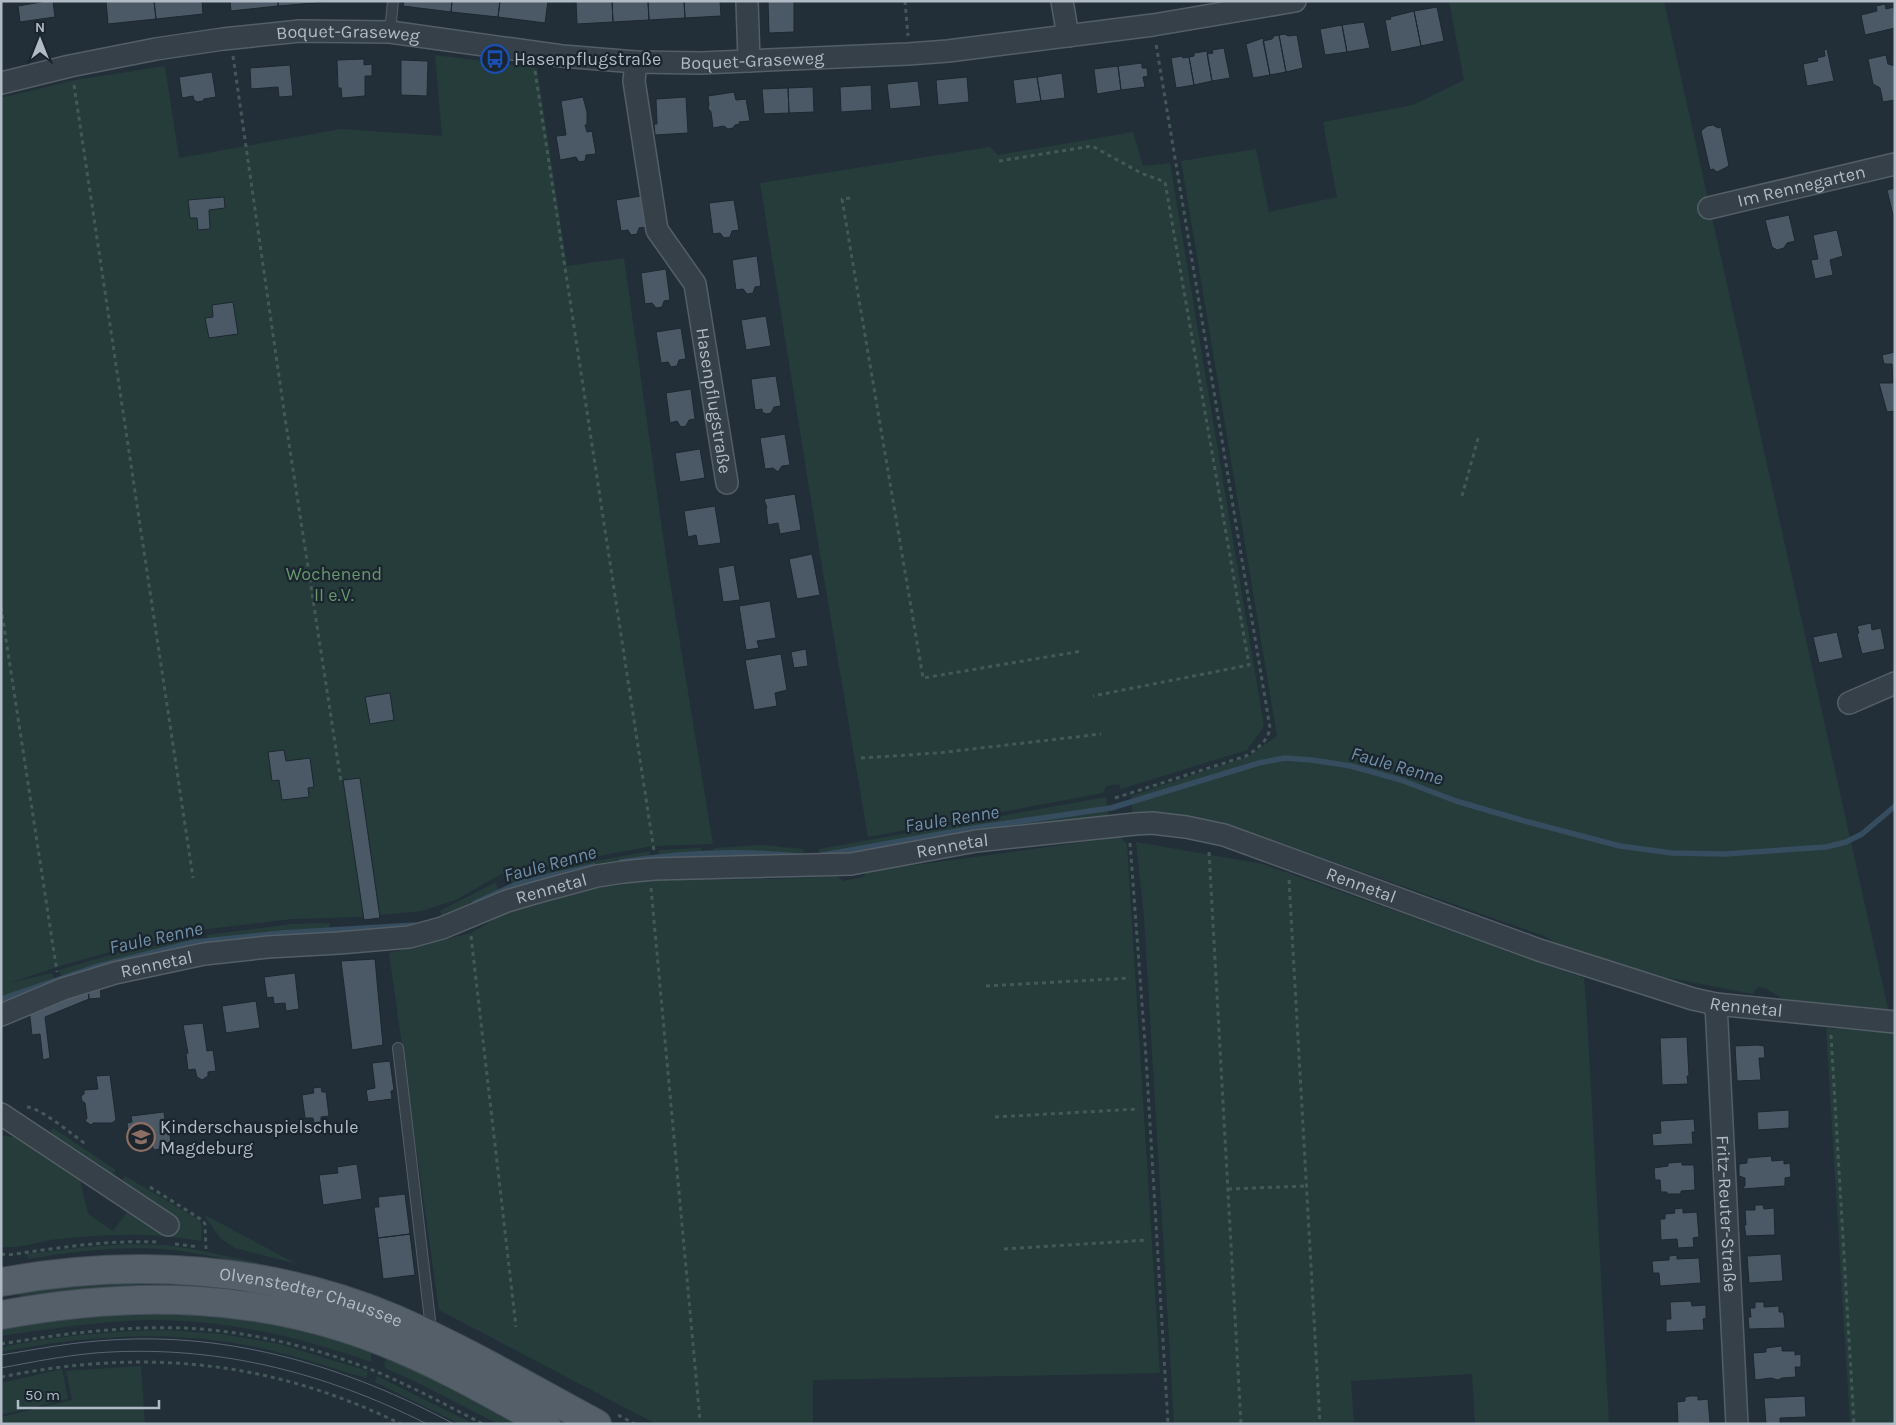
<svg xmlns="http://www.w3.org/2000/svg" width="1896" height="1425" font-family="Karla,sans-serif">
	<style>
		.green { fill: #253c3b }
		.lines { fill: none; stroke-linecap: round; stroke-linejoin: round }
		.stream { stroke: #364d60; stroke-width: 5.5 }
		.building { fill: #4a5965; stroke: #1d2730 }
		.service-casing { stroke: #545e67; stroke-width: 12 }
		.minor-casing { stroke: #545e67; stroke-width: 24 }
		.primary-casing { stroke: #424c56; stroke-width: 30 }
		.path { stroke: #445858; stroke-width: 3; stroke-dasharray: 4 4; stroke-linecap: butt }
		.service { stroke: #364049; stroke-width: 10 }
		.minor { stroke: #364049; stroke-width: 21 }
		.primary { stroke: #545f69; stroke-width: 28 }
		.tram { stroke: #586570; stroke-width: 1 }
		.labels { text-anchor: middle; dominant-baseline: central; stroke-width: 4.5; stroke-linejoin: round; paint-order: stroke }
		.street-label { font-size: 18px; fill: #b1bbc6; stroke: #1b252e }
		.poi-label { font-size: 18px; fill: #b1bbc6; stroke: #1b252e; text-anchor: start }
		.park-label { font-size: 18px; fill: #68966d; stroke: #1b252e }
		.water-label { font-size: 19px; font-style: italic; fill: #7190a9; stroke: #1b252e }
	</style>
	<rect width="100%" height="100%" fill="#222f39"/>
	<!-- green -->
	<path class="green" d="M1449,1H1664L1889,1013L1783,999L1767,989L1759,987L1752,994L1665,977L1561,946L1544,936L1241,829C1201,818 1175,811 1133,816L1131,796L1249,756L1277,736L1181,161L1256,149L1269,212L1337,197L1323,122L1413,105L1464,80Z
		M435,55L537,68L567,266L624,258L667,564L713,844L652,846L499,875L458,899L422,911L360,917L292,919L200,930L128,947L60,966L9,983L52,973L56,986L1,1006V98L75,80L165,66L179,158L341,129L442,136Z
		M1133,132L1143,166L1170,163L1264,726L1247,750L1121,789L1119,784L1106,786L1103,793L868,837L817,537L760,183L990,147L998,155Z
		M1106,797L1109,820L819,860V849Z
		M1120,837L1127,844L1160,1373L813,1380V1424H656L439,1310L389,953L471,933L506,912L590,887L651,880L777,879L837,876L843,881L863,877L868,870L923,864Z
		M1136,842L1263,864L1584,978L1587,1016L1609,1424H1475L1472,1374L1351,1381L1354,1424H1174L1144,917Z
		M761,845L803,849L804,858L713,860V848Z
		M701,848L702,859L659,861V850Z
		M650,851V864L519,891L508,877Z
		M496,882L500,896L443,921L440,911Z
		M330,923L329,935L208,945L207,935L292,924Z
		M196,938L198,947L63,983L59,970L117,953Z
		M1826,1028L1895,1033V1424H1850Z
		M53,1128L116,1170L111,1177L48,1135Z
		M1,1136L19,1137L79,1176L88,1214L113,1231L128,1211L166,1233L124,1187L123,1180L125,1176L199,1220L202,1226L201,1241C154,1232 106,1234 59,1239C40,1241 20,1249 1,1247Z
		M203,1214L297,1264L235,1248L221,1239Z
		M126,1244L165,1245L193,1249L267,1265L281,1269L291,1274C252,1266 213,1255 174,1250C126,1245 75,1251 28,1259L27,1254L87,1247Z
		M78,1280L258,1287L365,1323L27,1297L9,1293Z
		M98,1310L262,1317L371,1350V1362C299,1337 225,1319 148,1320C99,1321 50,1329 1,1336V1325Z
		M167,1330L222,1334L279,1344L368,1371L366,1378C318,1364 270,1347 220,1341C146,1331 74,1338 1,1352V1347C56,1336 111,1331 167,1330Z
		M390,1356L528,1424H498L418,1383L385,1368C383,1363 385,1359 390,1356Z
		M141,1366L145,1424H1V1417L72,1400L66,1371Z
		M62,1369L68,1399L1,1415V1383Z
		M377,1376L474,1424H460L375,1382Z"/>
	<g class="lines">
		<!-- stream -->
		<path class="stream" d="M823,855L974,828L1111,808L1259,763L1285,758L1312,760L1351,766L1401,780L1456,801L1521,820L1620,846L1672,853L1725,854L1826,847L1846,842L1862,834L1895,806
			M621,862C679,853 740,850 798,856
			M475,903L519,883L594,866
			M1,999L95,967L195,942L282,933L415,925"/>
	</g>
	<!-- building -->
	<path class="building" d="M47,1H53L55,17L20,22L18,6Z
		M106,1H154L156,19L108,24Z
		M154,1H202L203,14L156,19Z
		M230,1H278V6L231,11Z
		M278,1H326V2L278,6Z
		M404,1H452L451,12L403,6Z
		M452,1H500L498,17L451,12Z
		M500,1H548L545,23L498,17Z
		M576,1H612L613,22L577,24Z
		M612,1H648L649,20L613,22Z
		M648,1H684L685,18L649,20Z
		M684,1H720L721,16L685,18Z
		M768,1H794V32L769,33Z
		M1885,4L1886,9L1894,7L1895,28L1865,35L1861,15L1877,11L1876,6Z
		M1437,7L1444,41L1421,46L1414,11Z
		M1414,11L1421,46L1391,52L1385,20L1391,19L1390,17Z
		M1364,22L1370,48L1347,52L1342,25Z
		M1342,25L1347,52L1325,55L1320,29Z
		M1285,34L1288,36L1297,35L1303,68L1286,72L1279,35Z
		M1279,35L1286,72L1270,75L1263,41L1272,39L1274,36Z
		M1263,38L1270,75L1253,78L1246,44Z
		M1224,48L1230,78L1212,81L1207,54L1213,53L1212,50Z
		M1827,49L1834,81L1807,86L1803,64L1818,61L1817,58L1825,56L1824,50Z
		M1207,51L1212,81L1194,85L1189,57L1194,56V53Z
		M1886,55L1888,64L1895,66V100L1883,102L1880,88L1873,84L1868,59Z
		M1182,56L1183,58L1189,57L1194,85L1176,88L1171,58Z
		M364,59V65L372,64V76H365V96L342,98L341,88H338L337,60Z
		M401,60L428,61L427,96L401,95Z
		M1142,63V68H1147L1148,76L1143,77L1145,87L1121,90L1118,66Z
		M290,65L293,96L279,97L278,87L251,89L250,68Z
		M1118,66L1121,90L1097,94L1094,69Z
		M212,72L216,97L204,99L203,101L197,102L194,100L193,96L182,98L179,77Z
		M1062,73L1065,98L1041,101L1037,77Z
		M967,77L969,102L938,105L936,80Z
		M1037,77L1041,101L1016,104L1013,80Z
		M918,81L921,106L890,109L887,84Z
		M871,85L872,110L841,112L840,87Z
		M813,87L814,112L789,113L788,88Z
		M788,88L789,113L764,114L762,89Z
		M734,92L736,100L746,99L750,121L739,122L740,124L735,125L733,128L728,129L724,126L713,128L711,112L708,108L709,105L708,96Z
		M583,97L587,112V125H585L587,132L592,131L596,154L586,155L585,161L579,162L576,157L560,160L556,136L566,135L561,101Z
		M686,97L688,133L655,135L654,124H657L656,99Z
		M1713,125L1718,128L1721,127L1729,166L1717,172L1713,169L1710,170L1701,131L1707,126Z
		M1895,188V215H1893L1887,190Z
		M641,196L646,227L639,228L637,234L631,235L628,230L621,231L616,200Z
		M224,197L225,208L209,210L210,229L198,230L197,218H190L188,200Z
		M734,200L739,230L732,231L730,237L724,238L720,233L713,234L709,203Z
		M1789,215L1795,241L1787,243L1784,248L1777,250L1772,247L1765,220Z
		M1837,230L1843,256L1830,260L1833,275L1815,279L1811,260L1818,259L1813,235Z
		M757,256L761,286L755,287L753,293L747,294L743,289L736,290L732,260Z
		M666,269L670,300L664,301L662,307L656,308L652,303L645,304L641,273Z
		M233,302L238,334L209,338L205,318L213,317L212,305Z
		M766,316L771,346L746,350L741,320Z
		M681,328L686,359L679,360L677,366L671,367L668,362L661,363L656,332Z
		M1895,352V411L1887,412L1879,383H1893L1892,364H1884L1882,355Z
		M776,376L781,406L774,407L771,413L766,414L762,412V409L755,410L751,379Z
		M691,389L695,419L689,420L686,426L681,427L677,421L670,423L666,393Z
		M785,434L790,465L782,466L778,472L773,468L765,469L760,438Z
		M700,449L705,478L680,482L675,453Z
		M795,494L801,530L780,534L778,523L768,525L766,509L767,508L764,499Z
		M715,506L721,543L698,546L696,535L688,537L684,511Z
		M812,554L820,595L797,599L789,559Z
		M734,565L740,600L723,602L718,568Z
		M770,601L776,638L757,641L759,648L746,650L739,606Z
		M1871,623L1872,630L1881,628L1885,649L1862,654L1857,634L1859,633L1857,626Z
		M1837,632L1843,658L1819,663L1813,637Z
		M806,649L808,666L794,668L791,652Z
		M781,654L787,690L775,693L777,706L754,710L745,660Z
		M390,693L394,720L370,724L365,697Z
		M284,750L286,761L310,758L314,787L308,788L309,797L282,800L279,780L272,781L268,752Z
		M360,778L380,918L364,920L343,780Z
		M375,959L383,1045L352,1050L341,961Z
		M295,973L299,1009L286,1011L285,1003L274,1004L273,997L267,998L264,977Z
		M100,983L101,998L89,999L88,987Z
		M88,987L89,999L45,1017L50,1058L43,1060L40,1034L32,1035L29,1009Z
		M256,1001L260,1028L226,1033L222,1006Z
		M203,1023L207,1051L213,1050L216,1071L208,1072V1076L202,1080L197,1077L195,1069L188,1070L186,1054L188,1053L183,1025Z
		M1687,1037L1689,1076H1687L1688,1084L1662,1085L1660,1038Z
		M1758,1045L1764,1046L1765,1058H1759L1761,1080L1737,1081L1735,1046Z
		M390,1061L394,1090L391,1091L392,1099L368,1102L366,1090L375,1088L372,1063Z
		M110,1075L116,1120L112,1123H93L91,1125L85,1121L87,1118L85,1103L82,1101L81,1096L84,1094V1090L98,1089L96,1076Z
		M321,1087L322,1092H326L329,1116L321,1117V1122L314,1123L313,1118H305L302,1095L314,1093L313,1088Z
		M1789,1110V1128L1758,1130L1757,1112Z
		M164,1112L166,1129L169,1128L171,1142L160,1145L159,1149L154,1150L152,1146L135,1148L133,1133H128L127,1123L132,1122L131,1116Z
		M1694,1119L1695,1132H1692L1693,1144L1653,1146L1652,1134L1661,1133L1660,1121Z
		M1771,1156L1772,1161L1784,1160V1164L1790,1163L1791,1177L1785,1178V1186L1743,1189L1745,1185V1178L1739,1176V1164L1747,1163V1158Z
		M1682,1162V1165H1694L1695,1190L1681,1191V1194H1667V1192H1661L1660,1180H1655L1654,1168L1668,1166V1163Z
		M357,1164L362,1199L323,1205L319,1175L338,1173L337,1167Z
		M405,1194L410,1234L378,1238L374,1207H379L378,1197Z
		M1755,1205H1763L1764,1209L1774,1208L1775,1235L1746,1236L1744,1225H1746L1745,1210H1755Z
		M1683,1208V1213L1697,1212L1699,1237L1693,1238L1694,1247L1678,1248L1677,1239L1661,1240L1660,1219H1665V1214L1675,1213L1674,1209Z
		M410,1234L415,1275L383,1279L378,1238Z
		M1781,1254L1783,1281L1749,1283L1747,1256Z
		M1677,1255V1259L1699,1258L1701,1283L1660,1286L1659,1273H1653L1652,1261L1669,1260V1256Z
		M1691,1301L1692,1306L1706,1305V1318L1703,1319L1704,1330L1666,1332V1319H1671L1670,1302Z
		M1755,1302H1764V1307L1779,1306V1312H1783L1784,1316L1785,1328L1749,1329L1748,1317H1751L1750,1308H1755Z
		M1782,1346V1351H1795V1355L1801,1354V1367H1795L1796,1377L1782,1378L1778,1380L1771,1378L1755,1380L1753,1353L1766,1352V1348Z
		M1690,1396H1698V1400L1708,1399L1710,1423L1678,1424L1677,1402L1685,1401V1397Z
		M1805,1396L1806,1417L1780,1418V1424H1766L1764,1398Z"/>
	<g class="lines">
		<defs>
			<path id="service" d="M390,32L393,1
				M398,1048L430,1320L424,1331"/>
			<g id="minor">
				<path d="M747,1L749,61"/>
				<path d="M1062,1L1068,36"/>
				<path id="s1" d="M636,62L634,81L657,230L695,284L727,483"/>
				<path id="s2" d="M1,83L70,66L156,49L223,39L300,31L390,32L562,56L636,62L701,63L908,54L948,51L1153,25L1295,1"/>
				<path id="s3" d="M1709,208L1895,164"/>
				<path d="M1849,703L1895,683"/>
				<path id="s4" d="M1716,1004L1737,1424"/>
				<path id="s5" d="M1,1015L63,989L115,973L204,954L268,947L339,943L409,937L442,928L507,901L538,892L597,876L623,872L654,869L851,864L976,841L1135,824L1152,823L1186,827L1224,835L1539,950L1693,999L1716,1004L1895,1022"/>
				<path d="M1,1114L168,1225"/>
			</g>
			<g id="primary">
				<path id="s6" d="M1,1282C134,1258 270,1266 395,1319C464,1349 530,1388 597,1424"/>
				<path d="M1,1315C133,1291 258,1292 384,1342C440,1364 493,1395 546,1424"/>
			</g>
		</defs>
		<!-- service casing -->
		<use href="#service" class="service-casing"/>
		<!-- minor casing -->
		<use href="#minor" class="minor-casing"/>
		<!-- primary casing -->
		<use href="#primary" class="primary-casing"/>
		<!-- path -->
		<path class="path" d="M905,1L908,36
			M233,56L284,411L341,782
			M535,71L654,851
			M74,85L193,878
			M999,161L1092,146L1141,173L1165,182L1249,665L1093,696
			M850,198L842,199L923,678L1082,651
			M1462,496L1479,435
			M1,607L57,972
			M861,758L938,753L1101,734
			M1115,798L1246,756C1257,749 1268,741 1270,728L1156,44
			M1130,843L1146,1057L1168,1424
			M1209,852L1241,1424
			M1289,880L1320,1424
			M651,888L700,1420
			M471,936L516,1327
			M986,986L1130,978
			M1831,1035L1854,1424
			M27,1107C41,1108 74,1136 87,1145
			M995,1117L1138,1109
			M150,1187L202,1220L205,1224L206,1249
			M1228,1189L1306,1186
			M175,1244L199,1247
			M1004,1249L1147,1240
			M1,1254L8,1255C57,1248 106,1240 157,1242
			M1,1344C61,1334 121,1326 182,1328C245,1330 319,1348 377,1372C413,1387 448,1406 483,1424
			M1,1377C144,1348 270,1360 401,1424
			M618,1415L635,1424"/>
		<!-- service -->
		<use href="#service" class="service"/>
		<!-- minor -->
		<use href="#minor" class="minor"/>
		<!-- primary -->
		<use href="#primary" class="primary"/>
		<!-- tram -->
		<path class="tram" d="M1,1355C38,1349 74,1342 111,1340C232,1332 348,1367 454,1424
			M1,1368C32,1362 63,1356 95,1353C213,1344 322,1371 427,1424"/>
	</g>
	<!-- icons -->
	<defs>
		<symbol id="bus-ring" viewBox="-11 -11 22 22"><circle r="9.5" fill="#1b252e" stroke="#1a4fb4" stroke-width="1.5"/><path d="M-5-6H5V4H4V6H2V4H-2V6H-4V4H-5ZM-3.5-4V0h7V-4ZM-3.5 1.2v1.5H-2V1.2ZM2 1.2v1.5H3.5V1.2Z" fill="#1a4fb4"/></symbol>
		<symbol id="school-ring" viewBox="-11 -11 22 22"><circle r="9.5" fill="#1b252e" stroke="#8d6e63" stroke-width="1.5"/><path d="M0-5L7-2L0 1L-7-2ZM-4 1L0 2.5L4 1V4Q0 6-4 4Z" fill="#8d6e63"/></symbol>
	</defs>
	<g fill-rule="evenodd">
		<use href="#bus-ring" x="479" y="43" width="32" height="32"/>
		<use href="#school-ring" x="125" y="1121" width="32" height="32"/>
	</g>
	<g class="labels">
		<!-- street labels -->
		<g class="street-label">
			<text stroke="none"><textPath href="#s2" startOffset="352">Boquet-Graseweg</textPath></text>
			<text stroke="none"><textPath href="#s2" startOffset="758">Boquet-Graseweg</textPath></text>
			<text stroke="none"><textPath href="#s3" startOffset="95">Im Rennegarten</textPath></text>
			<text stroke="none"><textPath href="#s1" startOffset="354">Hasenpflugstraße</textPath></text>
			<text stroke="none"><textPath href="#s5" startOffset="974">Rennetal</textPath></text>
			<text stroke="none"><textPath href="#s5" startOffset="1394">Rennetal</textPath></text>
			<text stroke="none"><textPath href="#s5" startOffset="569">Rennetal</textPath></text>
			<text stroke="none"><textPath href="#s5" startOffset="164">Rennetal</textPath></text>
			<text stroke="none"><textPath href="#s5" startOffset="1799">Rennetal</textPath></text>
			<text stroke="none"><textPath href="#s4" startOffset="210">Fritz-Reuter-Straße</textPath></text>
			<text stroke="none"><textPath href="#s6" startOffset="314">Olvenstedter Chaussee</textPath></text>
		</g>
		<!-- poi labels -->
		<g class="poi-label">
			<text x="514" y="59">Hasenpflugstraße</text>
			<text x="160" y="1127">Kinderschauspielschule<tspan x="160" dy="21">Magdeburg</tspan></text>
		</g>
		<!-- park labels -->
		<g class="park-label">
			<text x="334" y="574">Wochenend<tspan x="334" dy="21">II e.V.</tspan></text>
		</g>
		<!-- water labels -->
		<g class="water-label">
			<text transform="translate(1397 766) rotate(16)">Faule Renne</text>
			<text transform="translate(952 819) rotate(-9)">Faule Renne</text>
			<text transform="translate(550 864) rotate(-15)">Faule Renne</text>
			<text transform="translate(156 938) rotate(-12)">Faule Renne</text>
		</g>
	</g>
	<!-- border -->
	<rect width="1896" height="1425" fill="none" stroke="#b1bbc6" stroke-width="5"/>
	<!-- north arrow -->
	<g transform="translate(40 40)" stroke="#1b252e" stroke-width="4" paint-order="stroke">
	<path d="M0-4L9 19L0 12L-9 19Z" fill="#b1bbc6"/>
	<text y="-8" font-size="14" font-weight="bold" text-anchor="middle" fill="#b1bbc6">N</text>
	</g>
	<!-- scale -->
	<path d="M18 1400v8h141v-8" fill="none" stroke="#b1bbc6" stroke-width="2.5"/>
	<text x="25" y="1400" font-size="15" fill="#b1bbc6" stroke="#1b252e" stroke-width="4" paint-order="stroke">50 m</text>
</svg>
